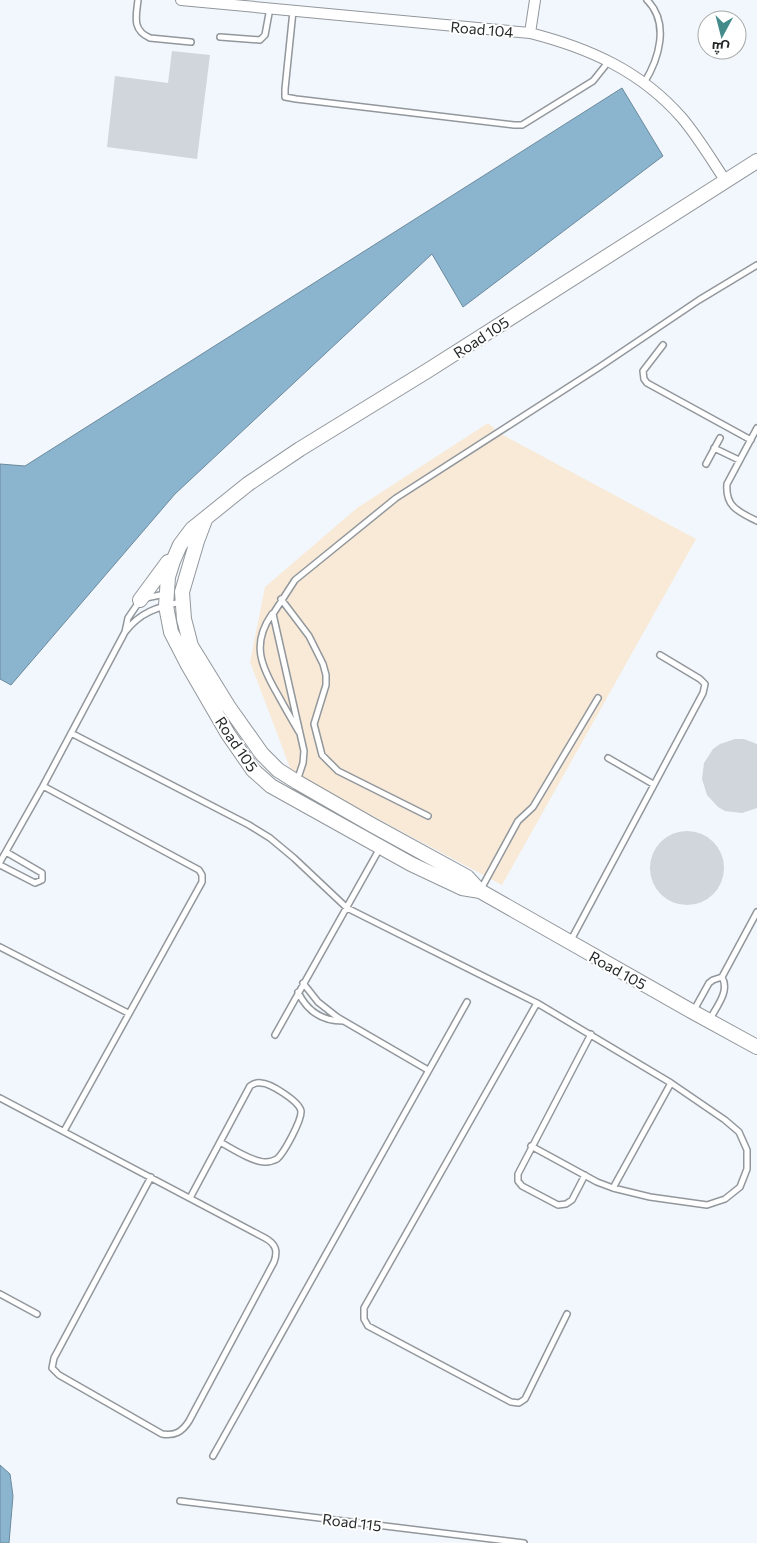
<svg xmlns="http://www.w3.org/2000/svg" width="757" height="1543" font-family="Commissioner,Cairo,sans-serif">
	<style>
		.industrial { fill: #f8ead7 }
		.water { fill: #8bb4cf; stroke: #6c8a9d }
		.building { fill: #d0d6db }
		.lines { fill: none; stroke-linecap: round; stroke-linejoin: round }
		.lane-casing { stroke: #92979c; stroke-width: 8 }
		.street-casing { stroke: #92979c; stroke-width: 12 }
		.secondary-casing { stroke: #92979c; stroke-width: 16 }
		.lane { stroke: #fff; stroke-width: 5 }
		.street { stroke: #fff; stroke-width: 10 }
		.secondary { stroke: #fff; stroke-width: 14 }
		.labels { text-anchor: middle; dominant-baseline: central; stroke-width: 4; stroke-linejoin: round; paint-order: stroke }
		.street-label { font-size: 15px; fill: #252829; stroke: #fff }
	</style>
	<rect width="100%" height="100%" fill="#f1f7fc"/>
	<!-- industrial -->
	<path class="industrial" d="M488,423L501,434L696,539L502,885L292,773L250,662L265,587L357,508Z"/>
	<!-- water -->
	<path class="water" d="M622,88L663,156L463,307L432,254L175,494L11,685L0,679V464L25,466Z
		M0,1465L10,1474L13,1496L9,1543H0Z"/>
	<!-- building -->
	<path class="building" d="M172,51L210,55L197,159L107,147L115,76L168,83Z
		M735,739H744L757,744V808L742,813L725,811L718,807L707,795L702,779L704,763L713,749L720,744Z
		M650 868a37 37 0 1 1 74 0a37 37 0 1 1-74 0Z"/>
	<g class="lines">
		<defs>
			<path id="lane" d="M138,0C136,17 132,30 150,38L191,42
				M293,11L285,89V97L296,99L514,125H522L593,81L609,61
				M220,37L260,40L265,35L270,8
				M644,83C659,59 670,23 647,0
				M663,345L643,371L644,379L647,383L751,440
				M757,428L727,484C725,507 739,512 757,521
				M714,448L739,460
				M706,464L720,438
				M146,598L165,594
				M281,599L309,636L323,664L326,675V685L314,724L322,755L338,771L428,816
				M272,614C251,644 261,666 278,695C285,708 292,720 299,732
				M125,632L128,618L139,602
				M71,733L249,825L270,838L294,858L347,908L537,1003L671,1083L725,1120L739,1132L747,1150V1169L740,1187L725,1199L707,1205L650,1197L613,1188L597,1182L531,1146
				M608,758L653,784
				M297,781L303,763L304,751L273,614L295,580L396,498L598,368L699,300L757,265
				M43,786L199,870L202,875V882L64,1131
				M0,862L43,786L125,632C140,612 158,607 181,602
				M0,865L35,883L42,880V873L6,852
				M481,889L518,821L533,807L598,698
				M571,940L703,693L705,684L700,679L660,655
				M0,947L128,1013
				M303,983L318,1002L337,1017L428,1070
				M298,992C307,1011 322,1021 343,1021
				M537,1003L364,1308V1319L368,1326L511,1402L519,1403L525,1399L567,1314
				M694,1010L709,983L713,980L722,977L757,912
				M710,1019C717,1006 730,991 722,977
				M275,1035L380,848
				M0,1098L265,1238C276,1244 278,1251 274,1262L189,1421C182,1432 175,1436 162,1434L59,1375L52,1368L54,1358L151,1177
				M585,1175L572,1200L566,1204L558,1205L522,1186L518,1181V1174L591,1034
				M613,1188L671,1083
				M190,1198L250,1086C253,1084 256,1082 261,1083C270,1083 299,1101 301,1111C302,1120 284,1153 277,1159C273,1161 270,1162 266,1162C254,1163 231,1148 220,1142
				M0,1294L37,1314
				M213,1456L467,1002
				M180,1501L524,1543"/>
			<path id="street" d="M181,0L530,33C589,48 641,71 682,118C698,137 711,159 725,180
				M530,33L535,0"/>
			<path id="secondary" d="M757,161L427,371L300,449L248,484L192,529L180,545L173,561L168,577L166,606L171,632L188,665L228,734L253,770L271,786L411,864L462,888L480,891L693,1012L757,1047
				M205,520L197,541L182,592L184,619L191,646L228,706L262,754L278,770L297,782L372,825L467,877L480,891
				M140,600L168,562"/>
		</defs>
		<!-- lane casing -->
		<use href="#lane" class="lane-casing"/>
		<!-- street casing -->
		<use href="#street" class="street-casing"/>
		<!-- secondary casing -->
		<use href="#secondary" class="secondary-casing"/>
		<!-- lane -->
		<use href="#lane" class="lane"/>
		<!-- street -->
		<use href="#street" class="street"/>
		<!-- secondary -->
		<use href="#secondary" class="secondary"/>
	</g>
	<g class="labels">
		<!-- street labels -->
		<g class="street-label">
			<text transform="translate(482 29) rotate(5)">Road 104</text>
			<text transform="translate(481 337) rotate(-33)">Road 105</text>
			<text transform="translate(237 744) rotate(56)">Road 105</text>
			<text transform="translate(618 970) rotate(29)">Road 105</text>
			<text transform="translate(352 1522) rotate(7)">Road 115</text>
		</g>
	</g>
	<!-- north arrow -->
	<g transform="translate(722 35) rotate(187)"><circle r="24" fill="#ffffff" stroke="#a8a9a9"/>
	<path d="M0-4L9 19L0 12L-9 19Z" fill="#438b8b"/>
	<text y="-8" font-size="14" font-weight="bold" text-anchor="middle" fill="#252829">ش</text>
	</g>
</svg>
